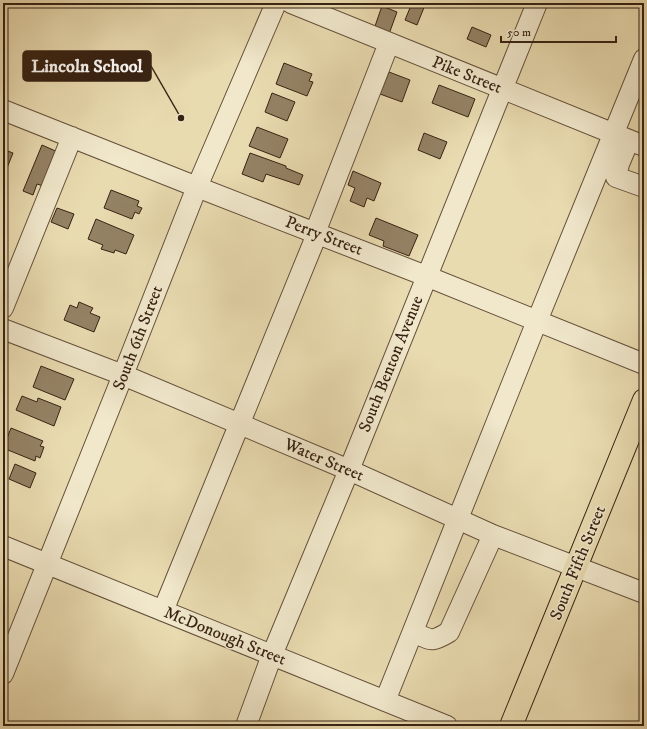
<svg xmlns="http://www.w3.org/2000/svg" width="647" height="729" font-family="'IM FELL DW Pica',serif">
	<style>
		.building { fill: #948265; stroke: #372213 }
		.lines { fill: none; stroke-linecap: round; stroke-linejoin: round }
		.minor-casing { stroke: #64503a; stroke-width: 22 }
		.major-casing { stroke: #372213; stroke-width: 24 }
		.minor { stroke: #f1e8cc; stroke-width: 20 }
		.major { stroke: #e9dbb0; stroke-width: 22 }
		.labels { text-anchor: middle; dominant-baseline: central; stroke-width: 3; stroke-linejoin: round; paint-order: stroke }
		.street-label { font-size: 17px; fill: #372213; stroke: #f1e8cc }
		.leader { fill: none; stroke: #372213; stroke-width: 1.5 }
		.callout-dot { fill: #372213; stroke: #f1e8cc; stroke-width: 1.5 }
		.callout { fill: #372213; stroke: #372213; stroke-width: 1.5 }
		.callout-label { font-size: 18px; text-anchor: middle; font-weight: bold; fill: #fff }
	</style>
	<rect width="100%" height="100%" fill="#e9dbb0"/>
	<filter id="stains"><feTurbulence type="fractalNoise" baseFrequency=".005" numOctaves="4"/><feColorMatrix values="0 0 0 0 .2 0 0 0 0 .09 0 0 0 0 .02 0 0 0 .5 -.17"/></filter>
	<radialGradient id="worn" r=".72"><stop offset=".6" stop-color="#630" stop-opacity="0"/><stop offset="1" stop-color="#630" stop-opacity=".3"/></radialGradient>
	<!-- building -->
	<path class="building" d="M412,3H421L425,5L417,25L405,20Z
		M382,6L397,12L389,34L374,29Z
		M472,27L491,35L486,47L467,39Z
		M284,63L312,74L309,81L313,82L307,96L276,84Z
		M389,72L410,80L402,102L380,94Z
		M439,85L475,99L468,117L432,103Z
		M272,93L295,102L287,121L265,112Z
		M257,127L288,139L280,158L249,146Z
		M424,133L447,142L440,159L418,150Z
		M42,145L60,153L46,187L37,184L33,195L23,191Z
		M3,146L6,147L5,150L13,153L5,173L3,172Z
		M250,153L286,166V168L303,175L299,185L266,174L263,182L242,174Z
		M353,171L381,183L374,201L367,198L364,207L350,201L355,188L348,185Z
		M111,190L139,201L137,206L142,208L139,214L135,212L132,219L104,208Z
		M57,208L74,214L68,229L51,222Z
		M376,218L418,235L409,256L383,246L384,241L369,235Z
		M96,219L134,235L126,254L115,250L114,253L101,249L103,245L88,239Z
		M79,302L93,308L90,313L100,317L94,332L64,320L70,305L77,308Z
		M41,366L74,379L65,400L33,387Z
		M22,396L37,402L38,398L61,407L54,426L16,410Z
		M11,428L43,441L40,446L44,447L40,458L36,456L35,461L3,448Z
		M15,464L36,473L30,488L9,479Z"/>
	<g class="lines">
		<defs>
			<path id="minor" d="M291,3L644,146
				M3,110L197,187L426,276L644,364
				M629,140L619,164L616,177L644,187
				M3,308L72,137
				M3,329L123,375L349,470L493,535L644,593
				M3,546L447,726
				M163,611L317,234L318,225L389,43
				M413,632C431,640 431,643 449,632L493,535
				M3,674L123,375L197,187L276,3
				M385,701L537,321L644,59
				M246,726L272,655L349,470L537,3"/>
			<path id="major" d="M511,726L644,400"/>
		</defs>
		<!-- minor casing -->
		<use href="#minor" class="minor-casing"/>
		<!-- major casing -->
		<use href="#major" class="major-casing"/>
		<!-- minor -->
		<use href="#minor" class="minor"/>
		<!-- major -->
		<use href="#major" class="major"/>
	</g>
	<g class="labels">
		<!-- street labels -->
		<g class="street-label">
			<text transform="translate(467 75) rotate(22)">Pike Street</text>
			<text transform="translate(324 236) rotate(21)">Perry Street</text>
			<text transform="translate(138 338) rotate(-69)">South 6th Street</text>
			<text transform="translate(391 364) rotate(-68)">South Benton Avenue</text>
			<text transform="translate(324 460) rotate(23)">Water Street</text>
			<text transform="translate(578 563) rotate(-68)">South Fifth Street</text>
			<text transform="translate(225 636) rotate(22)">McDonough Street</text>
		</g>
	</g>
	<!-- callouts -->
	<path class="leader" d="M181 118L151 66"/>
	<circle class="callout-dot" cx="181" cy="118" r="4"/>
	<rect class="callout" x="23" y="51" width="128" height="30" rx="4"/>
	<g class="callout-label">
		<text x="87" y="72">Lincoln School</text>
	</g>
	<!-- margin -->
	<rect width="647" height="729" fill="none" stroke="#e9dbb0" stroke-width="16"/>
	<rect x="4" y="4" width="639" height="721" fill="none" stroke="#372213" stroke-width="2"/>
	<rect x="8" y="8" width="631" height="713" fill="none" stroke="#372213"/>
	<!-- scale -->
	<path d="M501 36v6h115v-6" fill="none" stroke="#372213" stroke-width="2"/>
	<text x="507" y="36" font-size="12" fill="#372213" stroke="#f1e8cc" stroke-width="3" paint-order="stroke">50 m</text>
	<rect width="100%" height="100%" filter="url(#stains)"/>
	<rect width="100%" height="100%" fill="url(#worn)"/>
</svg>
